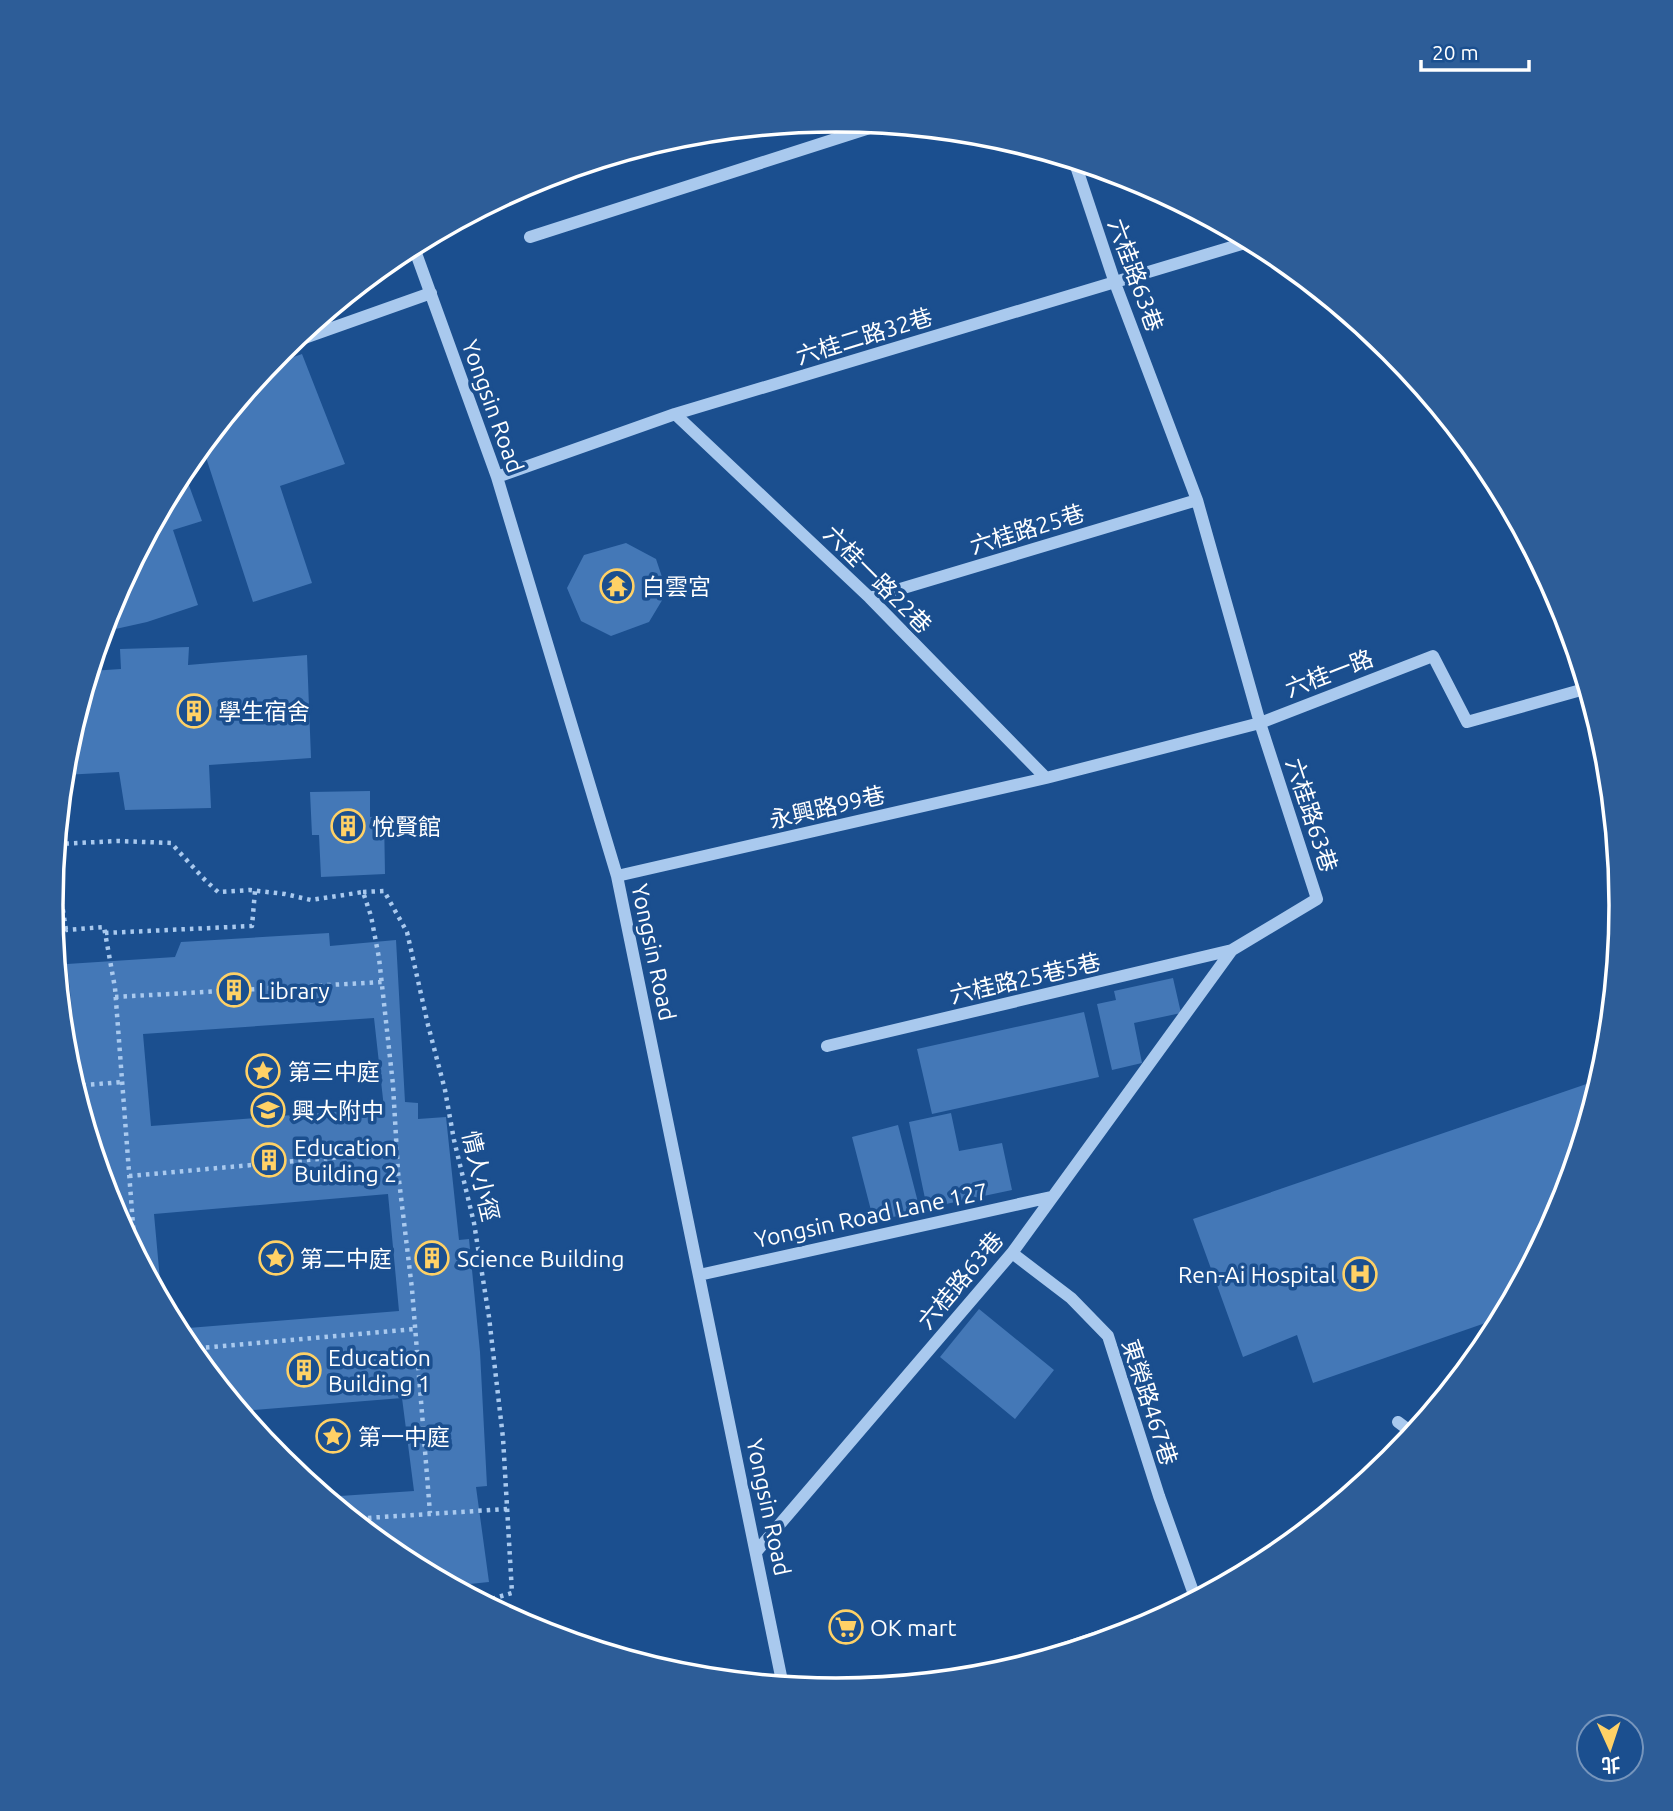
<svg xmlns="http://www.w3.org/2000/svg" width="1673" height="1811" font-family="Ubuntu,'Noto Sans TC',sans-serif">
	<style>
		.building { fill: #4478b7; fill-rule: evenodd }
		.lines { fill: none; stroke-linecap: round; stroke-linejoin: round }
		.path { stroke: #a9c9ee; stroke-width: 4.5; stroke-dasharray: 3.5 5; stroke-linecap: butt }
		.minor { stroke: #a9c9ee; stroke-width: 12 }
		.labels { text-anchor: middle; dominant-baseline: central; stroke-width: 7; stroke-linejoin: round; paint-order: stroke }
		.street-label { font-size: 23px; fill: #fff; stroke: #1b4f8f }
		.poi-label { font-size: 23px; fill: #fff; stroke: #1b4f8f; text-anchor: start }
		.rim { fill: none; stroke: #fff; stroke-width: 3.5 }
	</style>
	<rect width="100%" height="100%" fill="#1b4f8f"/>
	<!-- building -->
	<path class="building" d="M302,354L345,464L280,486L312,583L253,602L202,445L268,366Z
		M183,469L202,521L173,530L198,605L147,622L102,632L111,604Z
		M626,543L656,559L667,592L649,622L611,636L581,621L567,588L584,555Z
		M189,647L188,665L307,655L311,758L209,765L211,808L125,810L119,772L64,775L66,752L91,671L121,669L120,649Z
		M370,791V817L384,816L385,874L321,877L319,835H312L310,792Z
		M329,933L330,946L396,940L405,1102L418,1103V1119L446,1117L459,1240L469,1239L480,1352L487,1486L476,1487L489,1582L450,1586L400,1559L325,1497L414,1491L402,1398L240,1411L183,1342L176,1329L399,1311L388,1194L154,1214L162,1302L110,1206L66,1058L64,1038L73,1039L74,1028L67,964L175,957L181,942ZM374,1018L384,1108L151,1126L143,1034Z
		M1173,978L1181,1013L1134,1023L1142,1063L1112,1070L1097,1004L1116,1000L1114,991Z
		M1084,1012L1099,1077L932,1114L917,1049Z
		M1601,1079L1562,1207L1497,1329L1494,1320L1313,1383L1297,1335L1243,1357L1193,1219Z
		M951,1113L959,1151L1002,1143L1012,1190L927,1208L909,1122Z
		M898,1125L920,1210L874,1222L852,1137Z
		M979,1309L1054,1370L1015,1419L940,1357Z"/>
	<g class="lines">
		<!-- path -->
		<path class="path" d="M57,844L118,841L171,843L205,880L218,892L250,890L285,894L311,900L363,892L371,916L379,958L393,1085L398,1172L412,1289L430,1513
			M55,859L66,930
			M363,892L384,891L407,932L428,1025L445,1090L454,1140L474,1223L489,1317L503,1438L512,1593L481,1602
			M105,933L252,926L255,891
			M55,945L66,930L104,927L115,988L135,1251
			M115,997L382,982
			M74,1086L122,1082
			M129,1176L397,1152
			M189,1349L416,1329
			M351,1519L507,1509"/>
		<!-- minor -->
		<path class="minor" d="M530,237L882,124
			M413,245L497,477L617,876L783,1686
			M290,343L431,293
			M675,414L870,598L1046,778
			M497,477L675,414L1245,243
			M870,598L1197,500
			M617,876L1046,778L1260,723L1433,656L1467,722L1588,688
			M827,1046L1232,950
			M1012,1253L1071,1298L1108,1336L1159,1496L1196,1600
			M699,1275L1051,1197
			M1398,1422L1414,1434
			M756,1552L1012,1253L1232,950L1317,899L1260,723L1197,500L1115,283L1074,160
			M975,1678L1175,1611"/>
	</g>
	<!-- icons -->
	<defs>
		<symbol id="temple-ring" viewBox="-11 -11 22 22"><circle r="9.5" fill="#1b4f8f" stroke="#ffd166" stroke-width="1.5"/><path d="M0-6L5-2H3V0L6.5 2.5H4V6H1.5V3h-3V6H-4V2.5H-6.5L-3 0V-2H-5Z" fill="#ffd166"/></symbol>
		<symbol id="building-ring" viewBox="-11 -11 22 22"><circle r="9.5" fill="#1b4f8f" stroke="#ffd166" stroke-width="1.5"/><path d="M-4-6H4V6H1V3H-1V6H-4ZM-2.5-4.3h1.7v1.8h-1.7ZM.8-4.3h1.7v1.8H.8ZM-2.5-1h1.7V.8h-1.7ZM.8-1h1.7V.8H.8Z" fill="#ffd166"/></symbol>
		<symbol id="sight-ring" viewBox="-11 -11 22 22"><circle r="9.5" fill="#1b4f8f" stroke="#ffd166" stroke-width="1.5"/><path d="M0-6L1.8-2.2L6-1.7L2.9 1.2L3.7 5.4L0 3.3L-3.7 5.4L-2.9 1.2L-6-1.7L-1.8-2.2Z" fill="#ffd166"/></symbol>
		<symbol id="school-ring" viewBox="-11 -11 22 22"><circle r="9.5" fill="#1b4f8f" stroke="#ffd166" stroke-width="1.5"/><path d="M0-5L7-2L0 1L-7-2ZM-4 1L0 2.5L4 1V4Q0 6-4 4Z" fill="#ffd166"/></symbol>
		<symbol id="hospital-ring" viewBox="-11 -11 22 22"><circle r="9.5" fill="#1b4f8f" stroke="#ffd166" stroke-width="1.5"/><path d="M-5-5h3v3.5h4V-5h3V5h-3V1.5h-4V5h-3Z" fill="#ffd166"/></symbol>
		<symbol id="supermarket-ring" viewBox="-11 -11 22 22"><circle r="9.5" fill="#1b4f8f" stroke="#ffd166" stroke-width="1.5"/><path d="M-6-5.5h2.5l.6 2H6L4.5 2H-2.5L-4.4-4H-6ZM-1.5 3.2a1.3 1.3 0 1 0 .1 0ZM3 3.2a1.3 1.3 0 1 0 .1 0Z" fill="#ffd166"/></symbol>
	</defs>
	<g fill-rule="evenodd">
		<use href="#temple-ring" x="598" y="567" width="38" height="38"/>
		<use href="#building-ring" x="175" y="692" width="38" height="38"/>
		<use href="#building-ring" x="329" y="807" width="38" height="38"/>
		<use href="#building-ring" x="215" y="971" width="38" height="38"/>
		<use href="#sight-ring" x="244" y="1052" width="38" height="38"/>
		<use href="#school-ring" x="249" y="1091" width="38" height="38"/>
		<use href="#building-ring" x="250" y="1141" width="38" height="38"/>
		<use href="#sight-ring" x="257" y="1239" width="38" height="38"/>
		<use href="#building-ring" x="413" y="1239" width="38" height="38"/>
		<use href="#hospital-ring" x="1341" y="1255" width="38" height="38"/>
		<use href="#building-ring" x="285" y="1351" width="38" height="38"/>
		<use href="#sight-ring" x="314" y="1417" width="38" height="38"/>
		<use href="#supermarket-ring" x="827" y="1608" width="38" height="38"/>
	</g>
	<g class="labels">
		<!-- street labels -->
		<g class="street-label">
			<text transform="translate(1136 275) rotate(70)">六桂路63巷</text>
			<text transform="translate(864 336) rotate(-17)">六桂二路32巷</text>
			<text transform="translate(493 406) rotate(70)">Yongsin Road</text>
			<text transform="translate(1027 529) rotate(-17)">六桂路25巷</text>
			<text transform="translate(878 579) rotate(45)">六桂一路22巷</text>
			<text transform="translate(1329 673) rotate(-21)">六桂一路</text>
			<text transform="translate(827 807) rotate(-13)">永興路99巷</text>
			<text transform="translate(1312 815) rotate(72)">六桂路63巷</text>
			<text transform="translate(654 952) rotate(78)">Yongsin Road</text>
			<text transform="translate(1025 978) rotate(-13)">六桂路25巷5巷</text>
			<text transform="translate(481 1176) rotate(77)">情人小徑</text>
			<text transform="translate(871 1215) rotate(-12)">Yongsin Road Lane 127</text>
			<text transform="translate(960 1280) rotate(-50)">六桂路63巷</text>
			<text transform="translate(1150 1402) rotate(72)">東榮路467巷</text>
			<text transform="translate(769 1507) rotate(78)">Yongsin Road</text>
		</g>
		<!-- poi labels -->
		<g class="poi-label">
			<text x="642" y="586">白雲宮</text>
			<text x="218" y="711">學生宿舍</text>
			<text x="372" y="826">悅賢館</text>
			<text x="258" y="990">Library</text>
			<text x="288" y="1071">第三中庭</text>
			<text x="292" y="1110">興大附中</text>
			<text x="294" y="1147">Education<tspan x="294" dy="26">Building 2</tspan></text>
			<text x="300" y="1258">第二中庭</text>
			<text x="457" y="1258">Science Building</text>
			<text x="1336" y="1274" text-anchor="end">Ren-Ai Hospital</text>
			<text x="328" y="1357">Education<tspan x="328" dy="26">Building 1</tspan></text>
			<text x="358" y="1436">第一中庭</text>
			<text x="870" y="1627">OK mart</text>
		</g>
	</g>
	<!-- crop -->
	<path d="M0 0H1673V1811H0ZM63 905a773 773 0 1 1 1546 0a773 773 0 1 1-1546 0Z" fill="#2d5d98" fill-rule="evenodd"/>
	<path class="rim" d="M63 905a773 773 0 1 1 1546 0a773 773 0 1 1-1546 0Z"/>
	<!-- north arrow -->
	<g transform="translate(1610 1748) rotate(177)"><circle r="33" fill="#1b4f8f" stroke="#7695bc" stroke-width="2"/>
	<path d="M0-5L12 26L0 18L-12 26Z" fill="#ffd166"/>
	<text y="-10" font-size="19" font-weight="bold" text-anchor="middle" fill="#ffffff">北</text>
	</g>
	<!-- scale -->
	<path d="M1421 60v10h108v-10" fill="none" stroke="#ffffff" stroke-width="3.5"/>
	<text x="1432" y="60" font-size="21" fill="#ffffff" stroke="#1b4f8f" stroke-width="5" paint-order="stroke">20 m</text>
</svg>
